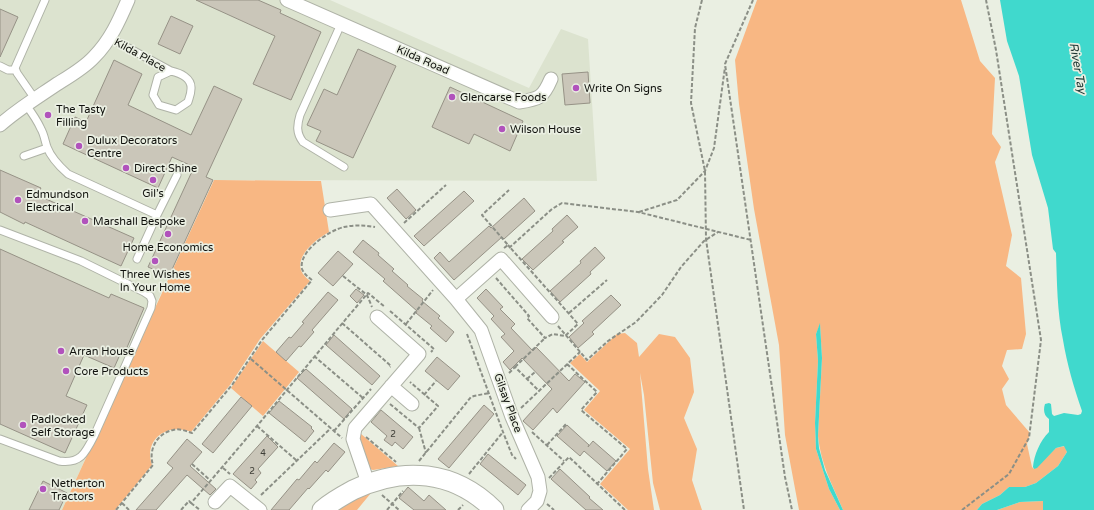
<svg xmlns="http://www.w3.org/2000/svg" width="1094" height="510" font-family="'Varela Round',sans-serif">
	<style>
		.built { fill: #dce3cf }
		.green { fill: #f8b783 }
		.water { fill: #40d9cd }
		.building { fill: #cac6b9; stroke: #969286 }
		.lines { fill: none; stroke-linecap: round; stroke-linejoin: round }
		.lane-casing { stroke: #afb3a7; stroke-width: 9 }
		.street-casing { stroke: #afb3a7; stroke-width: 15 }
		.secondary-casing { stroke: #afb3a7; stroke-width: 21 }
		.path { stroke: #8b8f86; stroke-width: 2; stroke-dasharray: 4 2; stroke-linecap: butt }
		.lane { stroke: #fff; stroke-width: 7 }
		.street { stroke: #fff; stroke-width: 13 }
		.secondary { stroke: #fff; stroke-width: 19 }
		.poi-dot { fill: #b152bc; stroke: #eaefe2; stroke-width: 1.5 }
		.labels { text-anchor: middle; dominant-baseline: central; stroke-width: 3.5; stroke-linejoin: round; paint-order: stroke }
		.number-label { font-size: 9px; fill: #3e3e37 }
		.street-label { font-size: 11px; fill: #0f100c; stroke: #eaefe2 }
		.poi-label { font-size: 11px; fill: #0f100c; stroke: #eaefe2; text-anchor: start }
		.water-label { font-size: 12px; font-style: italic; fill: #1c3532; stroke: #eaefe2 }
	</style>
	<rect width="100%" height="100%" fill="#eaefe2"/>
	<!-- built -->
	<path class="built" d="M0,0H330L529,88L561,29L588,39L597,181L213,180L62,510H0Z"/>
	<!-- green -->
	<path class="green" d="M757,0H961L980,61L995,78L992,134L1001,147L995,162L1012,235L1006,266L1021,278L1026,334L1022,349L1007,350L1002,366L1009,379L1002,389L1006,405L1030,433L1027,444L1032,467L1034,469L1056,448L1065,446L1067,452L1058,466L1036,483L1025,487H1009L1000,495L982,504L977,510H843C832,484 821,465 818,436L822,358L820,324L816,334L818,361L815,423L816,449L829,489L840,510H799L785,435L779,345L754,209L739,104L735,60Z
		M214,180L321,181L329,232C316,239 292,258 303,274C305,277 308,279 310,281L260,339L230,385L191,432C167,422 143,440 152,465L115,510H62Z
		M625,333L637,343L639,357L659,334L675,337L690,358L694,392L684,418L697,449L692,480L702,510H660L653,483L644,395L640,373L648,469L654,510H628L600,484L630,449L584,410L600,391L570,363L580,354L587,362L617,334Z
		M263,341L299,372L263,416L231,388Z
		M360,433L398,466L373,470L370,469L359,439Z
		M368,493H371L357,510H332Z
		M1043,501V510H997L1020,502Z"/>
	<!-- water -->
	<path class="water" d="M1000,0H1094V510H1043V501L1020,502L997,510H977L982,504L1000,495L1009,487H1025L1036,483L1058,466L1067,452L1064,446L1056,448L1037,468L1034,469L1033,467C1034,455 1040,441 1049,432V419C1044,416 1043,410 1045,404L1049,403L1051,404L1052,414L1054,416L1064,413L1078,415L1081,414L1082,411C1074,388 1067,364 1063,340C1057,311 1057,282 1056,253L1053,249L1048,208L1032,155L1019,76L1007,41Z
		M820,323L822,358L818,436L819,448L825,470L843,510H840L829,489L816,449L815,423L818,361L816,334Z"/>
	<!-- building -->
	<path class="building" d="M196,0H258L281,10L280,13L321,32L291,100L253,84L275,36Z
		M0,9L18,17L0,57Z
		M171,16L193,26L180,54L158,44Z
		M358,49L396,66L353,158L316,141L321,131L307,125L324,89L337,95Z
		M114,60L142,74L128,105L191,135L214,86L242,99L206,177L213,180L169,276L148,267L194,167L172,157L158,188L63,144L75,117L86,122Z
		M588,72L590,103L565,105L562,74Z
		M450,87L523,121L510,151L474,134L469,144L432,127Z
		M0,170L41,188L37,195L134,238L121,266L25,222L24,224L0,212Z
		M397,189L416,210L406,219L387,198Z
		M464,191L474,201L424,246L414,236Z
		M524,198L535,211L504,239L502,237L454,280L434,258L440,252L449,262L489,226L491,228Z
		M567,215L578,227L562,241L564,242L533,270L522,259L553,231L552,229Z
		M363,240L379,253L378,255L394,269L392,271L408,285L407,286L423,299L422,301L440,316L438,318L454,332L446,342L430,328L432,326L416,313L417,311L383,281L385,279L353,252Z
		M595,247L605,258L590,272L591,274L560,302L550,291L581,263L580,261Z
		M0,249L109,298L111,294L144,308L125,352L122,350L114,368L84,355L66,396L87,405L65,453L0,424Z
		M338,251L353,264L333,286L318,273Z
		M356,289L364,295L357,303L350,296Z
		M486,289L503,307L500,309L515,324L511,328L533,351L536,347L569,381L575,374L585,382L557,413L553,408L533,430L523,421L552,389L522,358L510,370L503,362L514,351L501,337L505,334L491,319L494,316L477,298Z
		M328,292L338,300L312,330L314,332L301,347L299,346L286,361L276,352L289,337L291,338L304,323L302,322Z
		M611,295L621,305L592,332L594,334L578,348L569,337L584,323L582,321Z
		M334,335L380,376L372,385L326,345Z
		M437,357L460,376L448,390L425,371Z
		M306,369L352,409L344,419L297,378Z
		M241,397L252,406L213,453L202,444Z
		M279,401L312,427L311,428L314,431L305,442L269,413Z
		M484,405L494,414L449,468L438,459Z
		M381,410L413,437L403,449L395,442L392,446L384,440L387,436L371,422Z
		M567,425L589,445L588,447L593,441L616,461L607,471L584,451L580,456L557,436Z
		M267,436L278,447L258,469L261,473L255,480L257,482L251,489L233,474Z
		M187,439L202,452L190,466L216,489L210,495L187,475L156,510H136L173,468L167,463Z
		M334,443L345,452L328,472L326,470L309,489L308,488L289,510H271L297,479L299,480L315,461L317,463Z
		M488,454L526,485L518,495L480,464Z
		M560,469L590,497L589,498L603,510H586L551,479Z
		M43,481L67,493L59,510H29Z
		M408,487L424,501L429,495L446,510H414L399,498Z"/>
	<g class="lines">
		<defs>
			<path id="lane" d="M341,24L300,115C297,125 296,133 303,142L344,167
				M110,38L171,71
				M0,66L8,70H15
				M171,71C180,73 192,78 191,89C191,94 189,98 188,102L176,110L159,105L153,95L158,77Z
				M35,99L17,73L15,68L45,0
				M26,105C32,113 37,120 41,129C44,134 45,141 47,147C51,158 59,166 68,174L157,215L177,175
				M24,156L47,148
				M0,230L81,261L144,292L150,296L152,301L151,308L94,436C85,454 80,464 59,461L0,439
				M137,259L157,215"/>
			<path id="street" d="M287,0L519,102C539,99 543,98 551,79
				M0,125C18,109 38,97 57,84C70,76 84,68 94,57C110,41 119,21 128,0
				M330,210L371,204L456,299L481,330L512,417L538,477L540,491L537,501L528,510
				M456,299L501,259L552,317
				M391,386L412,404
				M368,483L353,439L355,428L419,354L377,317
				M215,502L230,486L260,510"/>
			<path id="secondary" d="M322,510C331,502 342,496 353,490C403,466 454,470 494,510"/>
		</defs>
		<!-- lane casing -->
		<use href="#lane" class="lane-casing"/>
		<!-- street casing -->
		<use href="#street" class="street-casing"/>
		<!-- secondary casing -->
		<use href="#secondary" class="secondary-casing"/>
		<!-- path -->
		<path class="path" d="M702,0L695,28L691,103L705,171L706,239L744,510
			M753,0L725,64L785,477L792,510
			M639,212L677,200L705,171L714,148L725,67
			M404,223L446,185
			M504,248L508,245L482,215L509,190
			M509,248L552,209L562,203L638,212L751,240
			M343,276L367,295L372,307
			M496,278L529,316L527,318L545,338L553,334L565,336L578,324L508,245
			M390,311L434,349L431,352
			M569,313L607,280
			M342,323L391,366L390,367
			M406,324L433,290
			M558,326L587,360L608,341L636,322L662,295L681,267L704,241L718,232
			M467,334L503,432L512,455L516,459
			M314,356L363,398
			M251,359L342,438
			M567,364L597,392L581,410L627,449L597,484
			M515,367L545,338
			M509,373L515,367L539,391
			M527,379L535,372
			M424,395L436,381
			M390,404L419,428L438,406L410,382
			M521,408L580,352
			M257,426L296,460
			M419,428L426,453
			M334,431L371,389
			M532,432L564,461
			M366,437L396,462
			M547,445L567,423
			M419,461L471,397L474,396L489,393
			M192,464L211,481
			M223,468L230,474
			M469,474L503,432
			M549,478L569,457L625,510
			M261,495L331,428
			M382,495L399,510
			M122,503L129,510
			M191,503L200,510
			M547,504L554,510
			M116,510L153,465C148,450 157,433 173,430C179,428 186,431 192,433L232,385L262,340L312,280C308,277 304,274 302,269C298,251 330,230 344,227C354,225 364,225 375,227
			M181,510L189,501L191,503C252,434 309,362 368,293L385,307
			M387,510L403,491
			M458,510L463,505
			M962,510L1009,474L1029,438L1041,340L996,50L986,0"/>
		<!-- lane -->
		<use href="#lane" class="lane"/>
		<!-- street -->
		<use href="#street" class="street"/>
		<!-- secondary -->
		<use href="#secondary" class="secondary"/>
	</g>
	<!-- markers -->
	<g class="poi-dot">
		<circle cx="576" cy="88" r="4"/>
		<circle cx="452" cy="97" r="4"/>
		<circle cx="48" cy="115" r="4"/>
		<circle cx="502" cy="129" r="4"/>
		<circle cx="79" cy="146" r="4"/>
		<circle cx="126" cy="168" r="4"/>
		<circle cx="153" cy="180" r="4"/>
		<circle cx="18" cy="200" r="4"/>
		<circle cx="85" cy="221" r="4"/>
		<circle cx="168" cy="234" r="4"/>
		<circle cx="155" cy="261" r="4"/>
		<circle cx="61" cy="351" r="4"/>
		<circle cx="66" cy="371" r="4"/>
		<circle cx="23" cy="425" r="4"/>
		<circle cx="43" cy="489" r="4"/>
	</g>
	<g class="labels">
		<!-- number labels -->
		<g class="number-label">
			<text x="393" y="434">2</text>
			<text x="263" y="453">4</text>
			<text x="252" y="471">2</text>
		</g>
		<!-- street labels -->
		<g class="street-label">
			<text transform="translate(140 55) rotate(29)">Kilda Place</text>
			<text transform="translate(423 60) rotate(24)">Kilda Road</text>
			<text transform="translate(508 403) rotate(70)">Gilsay Place</text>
		</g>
		<!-- poi labels -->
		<g class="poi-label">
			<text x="584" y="88">Write On Signs</text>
			<text x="460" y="97">Glencarse Foods</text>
			<text x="56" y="109">The Tasty<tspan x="56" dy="13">Filling</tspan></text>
			<text x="510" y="129">Wilson House</text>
			<text x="87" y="140">Dulux Decorators<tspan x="87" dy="13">Centre</tspan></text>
			<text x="134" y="168">Direct Shine</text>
			<text x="153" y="193" text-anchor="middle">Gil’s</text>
			<text x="26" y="194">Edmundson<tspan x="26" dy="13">Electrical</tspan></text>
			<text x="93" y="221">Marshall Bespoke</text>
			<text x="168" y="247" text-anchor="middle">Home Economics</text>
			<text x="155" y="274" text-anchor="middle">Three Wishes<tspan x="155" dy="13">In Your Home</tspan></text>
			<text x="69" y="351">Arran House</text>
			<text x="74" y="371">Core Products</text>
			<text x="31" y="419">Padlocked<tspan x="31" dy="13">Self Storage</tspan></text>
			<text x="51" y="483">Netherton<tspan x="51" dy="13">Tractors</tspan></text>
		</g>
		<!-- water labels -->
		<g class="water-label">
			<text transform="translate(1078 68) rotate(80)">River Tay</text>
		</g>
	</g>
</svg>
